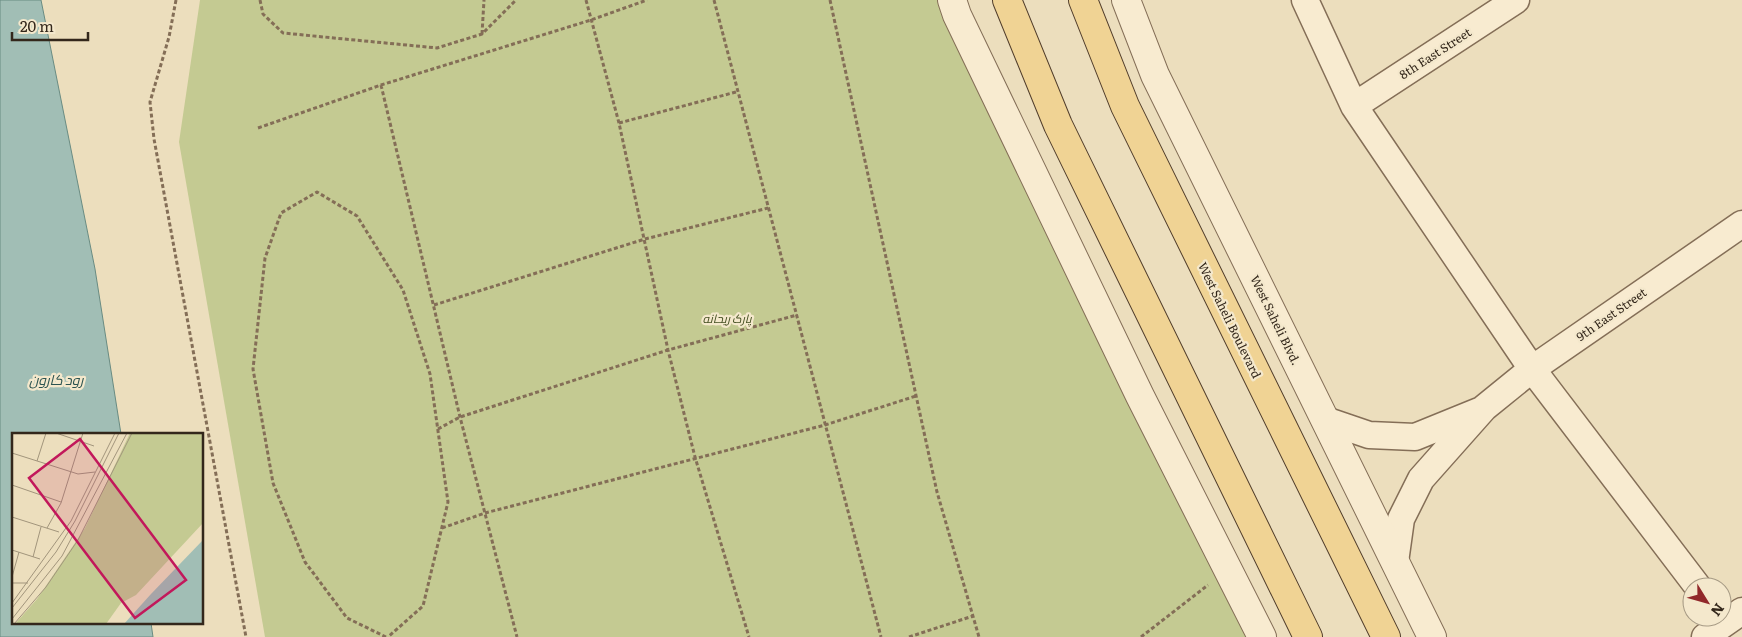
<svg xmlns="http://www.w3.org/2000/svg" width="1742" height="637" font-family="Literata,Cairo,serif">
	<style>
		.green { fill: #c4ca92 }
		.water { fill: #a1beb5; stroke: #698b82 }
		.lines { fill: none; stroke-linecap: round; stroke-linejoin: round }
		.minor-casing { stroke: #846e57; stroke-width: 29 }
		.tertiary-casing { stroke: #846e57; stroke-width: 30 }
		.primary-casing { stroke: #513d2b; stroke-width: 30 }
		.path { stroke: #846e57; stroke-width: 3; stroke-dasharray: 4 2.5; stroke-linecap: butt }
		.minor { stroke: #f8ebd0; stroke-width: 26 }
		.tertiary { stroke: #f8ebd0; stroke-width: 28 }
		.primary { stroke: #f0d394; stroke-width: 28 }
		.labels { text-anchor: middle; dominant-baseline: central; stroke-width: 4.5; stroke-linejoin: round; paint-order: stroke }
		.street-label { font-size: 12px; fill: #33271b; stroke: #f4e8cc }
		.park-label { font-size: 12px; font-style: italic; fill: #444f22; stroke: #f4e8cc }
		.water-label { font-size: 14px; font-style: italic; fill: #2b5350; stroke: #f4e8cc }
		.inset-road { fill: none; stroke: #a2957c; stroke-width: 1 }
		.view { fill: #c2185b; fill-opacity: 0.15; stroke: #c2185b; stroke-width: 2.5 }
		.inset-edge { fill: none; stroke: #33271b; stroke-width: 2.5 }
	</style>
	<rect width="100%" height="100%" fill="#ecdebd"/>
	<!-- green -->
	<path class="green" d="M200,0H954L1275,637H265L179,142Z"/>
	<!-- water -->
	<path class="water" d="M0,0H41L95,269L121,434H14V623H151L153,637H0Z"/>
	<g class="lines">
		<defs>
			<path id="minor" d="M1305,0L1354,106L1532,369L1698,587
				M1354,106L1516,0
				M1325,420L1369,435L1415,437L1479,411
				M1395,562L1401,519L1421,479L1484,408L1532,369L1742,224
				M1705,637L1742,611"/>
			<path id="tertiary" d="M952,0L957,15L1140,396L1262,637
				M1126,0L1155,75L1432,637"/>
			<path id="primary" d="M1007,0L1058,125L1308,637
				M1083,0L1125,106L1386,637"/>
		</defs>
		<!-- minor casing -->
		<use href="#minor" class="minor-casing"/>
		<!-- tertiary casing -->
		<use href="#tertiary" class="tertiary-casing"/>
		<!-- primary casing -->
		<use href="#primary" class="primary-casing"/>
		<!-- path -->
		<path class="path" d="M176,0L169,37L150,102L154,139L246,637
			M260,0L263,14L283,33L437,48L482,34L516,0
			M586,0L619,123L668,350L695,457L749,637
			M714,0L881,637
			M830,0L937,492L979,637
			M482,34L484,0
			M381,85L460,417L517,637
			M619,123L736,92
			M258,128L381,85L591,20L647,0
			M434,305L645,239L768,208
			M438,429L460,417L668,350L797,315
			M442,528L485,513L825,425L916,396
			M386,637L347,618L305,562L273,483L253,369L265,258L281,213L317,192L357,216L403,290L430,374L448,502L423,606L388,637
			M909,637L973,616
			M1141,637L1208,585"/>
		<!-- minor -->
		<use href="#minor" class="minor"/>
		<!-- tertiary -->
		<use href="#tertiary" class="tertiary"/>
		<!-- primary -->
		<use href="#primary" class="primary"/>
	</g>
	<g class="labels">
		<!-- street labels -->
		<g class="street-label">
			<text transform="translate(1435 53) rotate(-33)">8th East Street</text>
			<text transform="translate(1611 314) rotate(-35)">9th East Street</text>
			<text transform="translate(1230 320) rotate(64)">West Saheli Boulevard</text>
			<text transform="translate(1276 320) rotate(64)">West Saheli Blvd.</text>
		</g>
		<!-- park labels -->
		<g class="park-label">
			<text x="727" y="318">پارک ریحانه</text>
		</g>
		<!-- water labels -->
		<g class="water-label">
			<text x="56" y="379">رود کارون</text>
		</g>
	</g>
	<!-- overview -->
	<g transform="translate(12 433)">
		<rect width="191" height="191" fill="#ecdebd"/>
		<path d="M118,0H191V90L124,162L109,170L94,191H3L25,166L73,95Z" fill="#c4ca92"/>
		<path d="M191,107V191H112L139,161Z" fill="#a1beb5"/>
		<path class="inset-road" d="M44,0L82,13M0,20L66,41L83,39M25,28L34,0M0,52L49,69M0,84L47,99M35,95L49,70L71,0M0,117L28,126M21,124L29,94M0,144L7,119M0,150H16M0,170L59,88L103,0M0,175L44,119L63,88L107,0M0,186L50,123L115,0M2,191L34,154L66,107L120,0"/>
		<path class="view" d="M68,6L174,147L123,185L17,45Z"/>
		<rect width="191" height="191" class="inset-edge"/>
	</g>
	<!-- north arrow -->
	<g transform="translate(1707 602) rotate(127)"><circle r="24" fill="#f4e8cc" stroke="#a79b85"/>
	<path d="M0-4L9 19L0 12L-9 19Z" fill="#91282a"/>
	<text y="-8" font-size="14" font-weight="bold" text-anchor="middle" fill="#33271b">N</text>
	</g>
	<!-- scale -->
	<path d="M12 32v8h76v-8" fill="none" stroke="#33271b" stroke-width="2.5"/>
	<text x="20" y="32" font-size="15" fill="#33271b" stroke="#f4e8cc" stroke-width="4" paint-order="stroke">20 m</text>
</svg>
